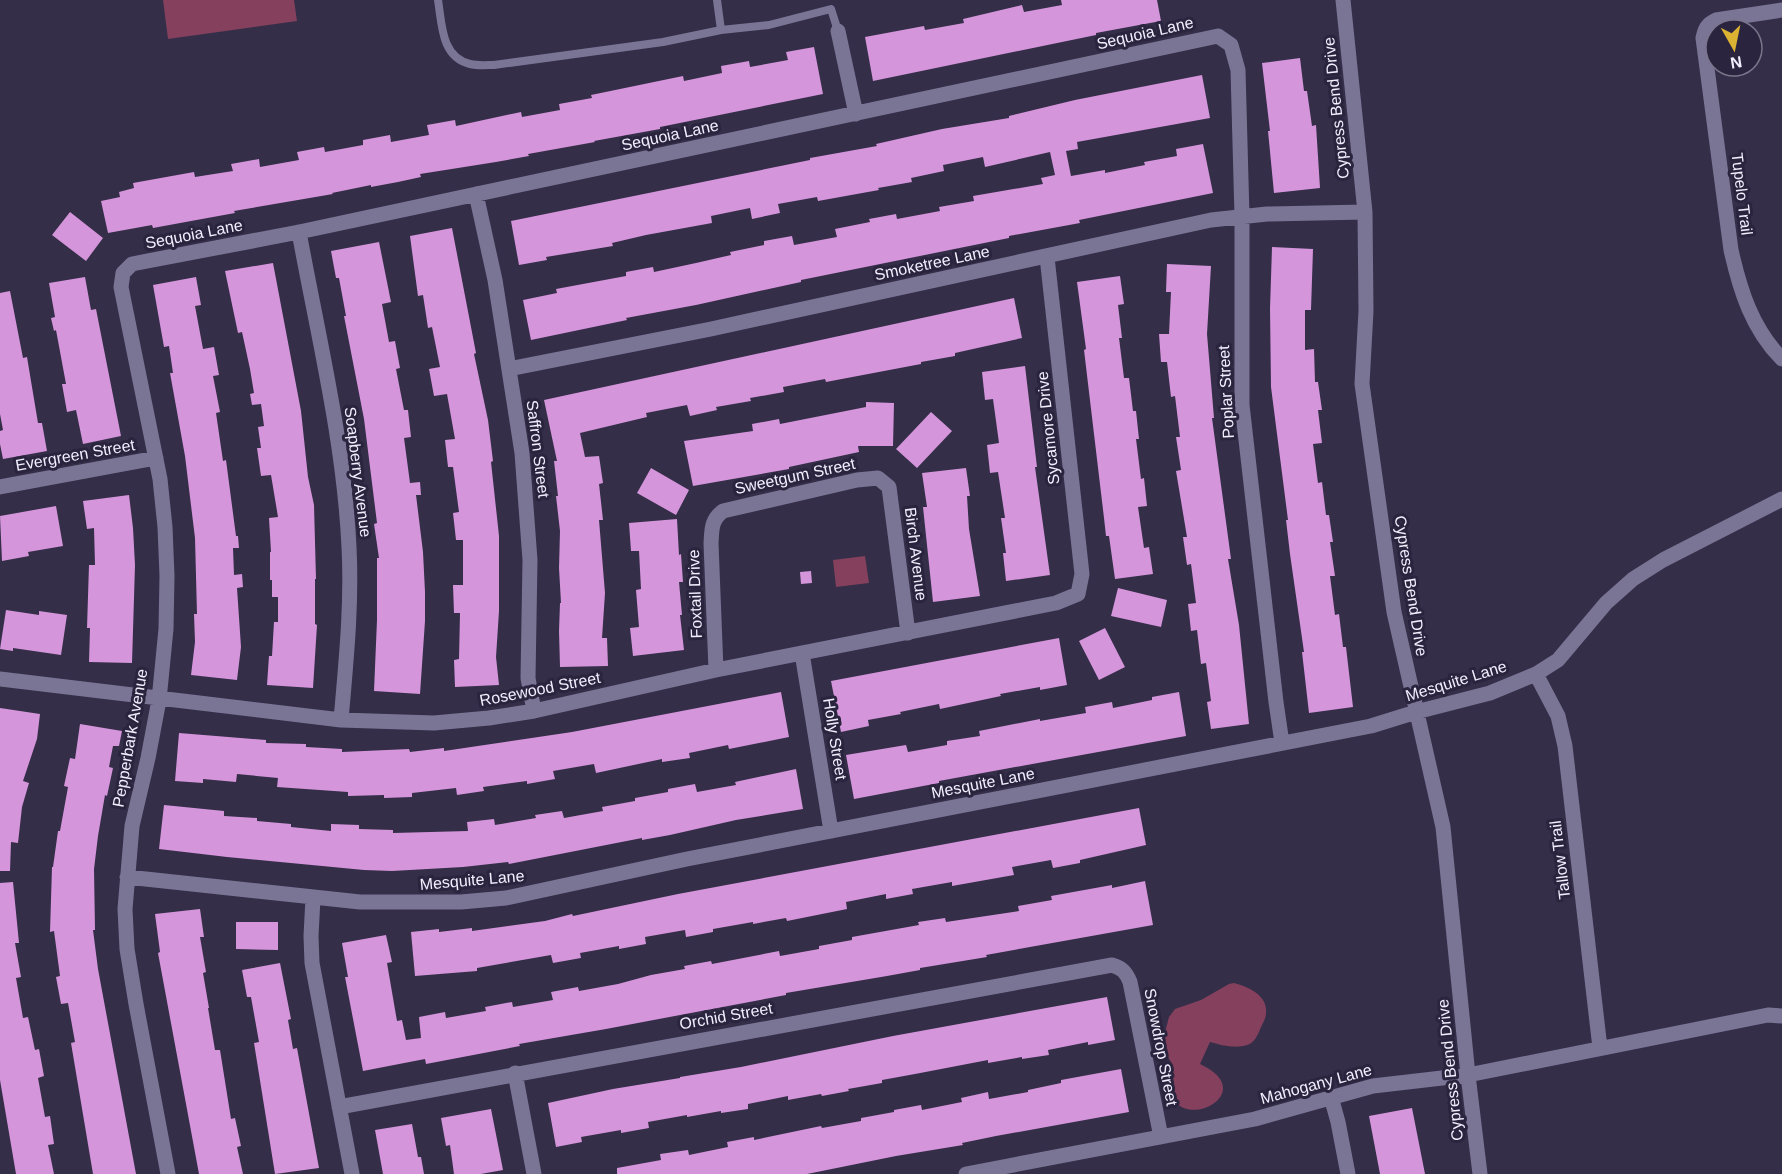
<svg xmlns="http://www.w3.org/2000/svg" width="1782" height="1174" font-family="Helvetica,sans-serif">
	<style>
		.green { fill: #84405c }
		.building { fill: #d595da }
		.lines { fill: none; stroke-linecap: round; stroke-linejoin: round }
		.lane { stroke: #7b7595; stroke-width: 8 }
		.street { stroke: #7b7595; stroke-width: 15 }
		.labels { text-anchor: middle; dominant-baseline: central; stroke-width: 6; stroke-linejoin: round; paint-order: stroke }
		.street-label { font-size: 16px; fill: #f1effe; stroke: #2a243e }
	</style>
	<rect width="100%" height="100%" fill="#342e49"/>
	<!-- green -->
	<path class="green" d="M163,0H294L297,21L168,39Z
		M865,556L869,583L836,587L833,560Z
		M1234,983C1248,987 1268,995 1266,1013C1266,1018 1263,1023 1261,1027C1258,1034 1255,1043 1247,1045C1235,1049 1221,1045 1210,1042L1200,1064C1265,1094 1172,1138 1170,1085C1169,1079 1172,1072 1173,1066L1164,1049L1163,1040L1169,1017L1175,1009L1201,1000L1229,984Z"/>
	<!-- building -->
	<path class="building" d="M1061,0H1157L1161,21L1096,33V35L873,81L865,37L924,26L925,30L964,23L963,19L1022,5L1024,12L1062,5Z
		M814,47L823,94L660,127V129L594,141L595,142L528,154L529,156L496,162L420,174L421,177L398,182L371,187V185L332,193L333,194L234,211L235,213L202,219L153,228L152,225L108,233L101,201L120,197L119,192L134,188L133,183L194,172L195,177L233,171L231,164L259,159L260,167L299,160L297,152L324,147L325,152L363,145V140L390,135L391,142L429,135L427,125L455,120L456,126L521,112L522,117L560,110L559,104L592,98L591,95L683,76L684,81L722,73L721,66L749,61L750,67L788,60L786,52Z
		M1300,58L1304,91H1307L1312,126L1316,125L1320,188L1274,193L1268,131H1270L1262,63Z
		M1202,75L1210,118L1077,142L1078,149L1066,151L1071,176L1105,170V173L1145,165L1144,162L1177,156L1176,149L1203,144L1213,193L1079,220L1080,223L1009,236V238L801,280V282L696,305L626,318L627,320L531,340L523,300L557,293L556,289L626,276V272L653,267L654,272L696,263L731,255L730,252L764,245V241L792,236L794,245L837,237L835,229L870,222L869,219L896,214L897,219L940,211L939,207L974,201L973,196L1043,184L1041,178L1055,175L1050,152L985,167L983,157L943,165L944,171L911,178L912,182L878,188L879,190L818,201L817,197L778,204L780,213L752,219L750,208L711,216L712,223L646,235L612,243L613,246L546,257L547,260L519,265L511,221L810,160V158L877,146L876,144L942,129L1009,118V116L1075,100Z
		M70,212L103,238L86,261L52,235Z
		M452,228L476,353L474,354L488,420L493,461L491,462L499,536V611L496,657L499,685L455,687L454,660L459,659L460,613H454L453,585H463V540H456L453,513L459,512L453,467H448L445,440L455,439L447,394L434,396L429,369L440,367L432,327L428,328L423,295L418,296L410,236Z
		M379,242L391,302L382,304L389,342L395,341L400,368L396,369L404,410H408L411,437L404,438L410,483L420,482L421,495H416L423,552L425,592V621L420,694L374,691L377,620V558H379L374,524L377,523L364,419L344,316H346L339,278H336L331,251Z
		M1272,247L1313,249L1311,310H1305V350L1314,349L1315,382H1318L1322,410H1318L1322,443L1313,444L1318,483L1322,482L1326,515H1329L1333,542H1330L1335,576H1330L1335,615L1339,614L1343,647H1346L1353,707L1309,713L1302,652H1304L1290,554L1286,520H1288L1271,387L1270,309Z
		M273,263L301,411L308,477L314,505L316,579H315V624L317,625L313,688L267,685L269,656H272L274,622H278V597H272V580H270V552H271L269,518L278,517L271,475L261,476L257,448H261L258,427L264,426L261,404L252,405L250,394L254,393L250,369L242,332L238,333L225,271Z
		M1167,264L1211,266L1207,334L1214,418H1212L1231,559H1228L1239,625L1249,724L1211,729L1207,702L1211,701L1206,663L1201,664L1197,630L1191,631L1188,604L1196,603L1191,564L1187,565L1183,537H1187L1176,471L1181,470L1176,437H1180L1175,396L1171,397L1167,362H1161L1159,334H1169L1171,292H1166Z
		M1120,276L1124,304L1118,305L1122,338H1119L1124,378H1129L1133,411H1136L1139,439H1136L1141,479L1144,478L1147,506L1138,507L1144,548L1149,547L1153,574L1115,579L1109,536H1106L1104,518L1084,350L1086,349L1077,282Z
		M85,277L91,310L96,309L121,436L83,444L76,410L67,412L62,384H66L56,330L54,331L51,318L55,317L49,283Z
		M196,277L201,305L195,306L203,349L214,347L219,375L213,376L220,412L216,413L223,461L226,460L236,536H238L239,548H233L234,575L242,574L243,587L237,588L241,647L237,680L191,675L195,642L194,614H197L195,538L185,456L170,373H173L169,346L164,347L153,285Z
		M10,291L23,358L27,357L38,423H42L47,451L3,459L0,444V431L3,430L0,414V293Z
		M1014,298L1022,338L955,353V356L921,362V364L826,382L825,379L783,387L784,392L750,398L751,401L716,407L717,410L690,416L687,405L646,413L647,417L580,433L585,457L599,456L603,483L599,484L603,520H599L605,593L602,638H607L608,666L560,667L559,631L560,603H561L559,568L560,531L556,496H558L554,461H557L544,400Z
		M1025,366L1037,467H1035L1050,575L1006,581L1003,553H1006L1001,518H1005L998,472L990,473L987,445L999,443L993,399L985,400L982,372Z
		M866,402L894,403L893,446H858L859,452L789,467V469L693,486L684,441L753,431L752,424L779,419L780,424L866,407Z
		M931,412L952,431L917,468L896,449Z
		M651,468L689,490L676,515L637,493Z
		M966,468L970,496H967L969,529L980,596L933,602L923,507H927L922,473Z
		M129,495L133,528L135,565L132,663L89,662L90,628H87L89,565H95L94,528L87,529L83,501Z
		M56,506L63,546L28,552L29,556L2,561L0,516Z
		M677,519L679,555L681,554L683,582H679L682,615H680L684,650L633,656L630,628L639,627L636,590L641,589L639,551H631L629,523Z
		M811,571L812,583L801,584L800,572Z
		M1118,588L1167,600L1161,627L1111,616Z
		M6,610L39,615V611L67,615L61,655L13,648V651L0,649Z
		M1105,628L1125,667L1099,680L1079,641Z
		M1059,638L1067,685L1040,690V687L1000,694L1001,696L940,709L939,704L900,712L901,714L868,720L869,726L841,732L831,681Z
		M781,692L789,737L729,749L728,745L689,753L690,758L662,762V759L596,773L594,764L553,771L555,779L527,784V781L483,787L484,791L457,795L456,788L412,793V797L384,798V795L348,796V792L277,787L278,778L237,774L236,782L203,779V783L175,781L179,733L266,740V743L306,744V747L342,749V752L409,749L410,752L444,748V751L572,732Z
		M1179,692L1186,736L939,781V783L854,799L846,755L906,745L908,752L947,745V741L980,736L979,731L1040,719V721L1086,713L1085,707L1112,702L1113,708L1152,700V697Z
		M0,708L40,714L37,739L23,781L29,783L22,807L18,843L11,842L10,871H0Z
		M80,724L122,731L119,746H113L109,767L113,768L107,796L105,795L98,836L94,869L95,930H93L98,969L136,1174H93L71,1043L75,1042L68,1003L61,1004L56,977L60,976L54,931L50,932L52,867H53L58,831H60L68,787L64,786L70,758L75,759Z
		M796,769L803,809L736,820L670,835L642,840V838L509,864L508,862L463,867L392,871L364,870L227,857L159,849L164,805L224,811V816L257,818V821L291,824V827L331,831V824L359,825V829L393,830V833L468,831L467,822L494,819L495,825L536,818L535,815L562,811L564,818L603,811L602,807L635,801V798L668,792V789L695,784L697,792L736,785L735,782Z
		M1139,808L1146,845L1080,860V863L1053,868L1051,860L1012,867L1014,875L952,886V882L912,889L913,894L886,899V894L846,902L847,909L787,921L786,918L753,924V922L713,929V932L686,937L685,930L645,937L646,944L619,949V946L580,953L581,958L553,963L551,955L477,968V971L415,976L411,932L439,929V932L472,928V931L545,921L572,914L573,916L678,894Z
		M1145,881L1153,925L986,955L987,957L920,968V970L887,976L786,993V995L606,1029L519,1044L520,1046L426,1064L425,1059L363,1071L345,977H348L342,943L386,935L392,962L387,963L397,1021L402,1020L406,1040L421,1038L419,1017L445,1012L446,1018L486,1011L485,1007L512,1002L513,1007L553,1000L551,992L578,987L579,991L618,984L651,975L685,969L684,966L711,961L712,964L779,951L780,956L819,949V946L852,940V937L919,925L918,922L945,918L946,922L1019,911L1018,906L1052,900L1051,896L1112,885V888Z
		M13,882L19,943H15L21,977L16,978L23,1018L28,1017L35,1050L39,1049L44,1076L38,1078L45,1117L50,1116L54,1144L48,1145L54,1174H16L0,1080V883Z
		M200,909L204,937H200L206,972L203,973L209,1008H208L215,1050H220L231,1119L235,1118L241,1146L237,1147L243,1174H199L158,953L160,952L155,914Z
		M236,922H278V950L236,949Z
		M280,963L291,1019L288,1020L293,1049L297,1048L319,1168L275,1174L254,1043L259,1042L251,997H247L242,970Z
		M1107,997L1115,1040L1088,1045V1042L1048,1050L1049,1055L1022,1059V1057L988,1063V1060L915,1074L882,1080V1083L848,1089L849,1091L822,1096L821,1094L788,1100V1096L748,1104V1109L721,1113V1111L687,1117V1115L648,1122L649,1128L621,1133V1130L581,1137L582,1142L556,1147L548,1103L613,1089L680,1078V1077L741,1067L893,1036Z
		M1121,1069L1129,1112L996,1136L962,1143L963,1145L896,1156L807,1174H617V1168L661,1160L660,1154L688,1150L689,1155L728,1147L727,1142L754,1137V1140L821,1126L822,1128L861,1121V1118L894,1112V1110L921,1105L922,1110L962,1102L961,1098L988,1092L989,1099L1028,1092V1090L1061,1083V1080Z
		M1412,1108L1425,1174H1380L1369,1116Z
		M491,1109L503,1170L481,1174H454L450,1145L446,1146L441,1118Z
		M412,1124L418,1157H421L424,1174H383L375,1130Z"/>
	<g class="lines">
		<!-- lane -->
		<path class="lane" d="M438,0C442,24 441,57 470,64C478,66 487,65 494,65L663,42L721,30
			M717,0L721,30L769,25L831,9L838,31"/>
		<!-- street -->
		<path class="street" d="M1343,0L1365,212L1366,311L1362,384L1394,612L1443,827L1468,1075L1480,1174
			M1782,10L1716,20C1707,24 1705,29 1703,38L1731,250C1740,290 1752,329 1782,359
			M838,31L856,114
			M476,194L495,280L522,453L530,560L528,678L534,711
			M299,232C318,336 344,441 349,547C352,605 346,662 341,720
			M509,369L711,329L1211,220L1267,214L1365,212
			M0,487L156,458
			M802,653L831,831
			M716,670L711,543C712,529 711,520 723,511L857,480L878,478L889,487L908,633
			M1536,674L1558,716L1565,746L1600,1048
			M0,679L341,720L434,723L489,718L534,711L716,670L1056,603L1078,594L1082,574L1047,257
			M127,877L360,902H461L506,898L687,859L1371,726L1416,712L1490,693L1536,674L1558,660L1606,603L1633,579L1663,560L1782,499
			M313,898L311,936L312,963L352,1174
			M515,1073L534,1174
			M1331,1097L1338,1122L1348,1174
			M339,1107L1112,965C1122,968 1126,972 1130,982L1161,1137
			M168,1174L136,1004L127,949L125,909L132,826L148,758L159,700L166,629L167,576L165,527L160,479L121,287L123,273L132,264L299,232L1218,36L1231,45L1238,70L1242,216V405L1276,702L1282,743
			M966,1174L1255,1119L1373,1086L1468,1075L1768,1015L1782,1016"/>
	</g>
	<g class="labels">
		<!-- street labels -->
		<g class="street-label">
			<text transform="translate(1145 33) rotate(-13)">Sequoia Lane</text>
			<text transform="translate(1336 108) rotate(-96)">Cypress Bend Drive</text>
			<text transform="translate(670 135) rotate(-12)">Sequoia Lane</text>
			<text transform="translate(1742 194) rotate(83)">Tupelo Trail</text>
			<text transform="translate(194 234) rotate(-11)">Sequoia Lane</text>
			<text transform="translate(932 263) rotate(-12)">Smoketree Lane</text>
			<text transform="translate(1226 392) rotate(-93)">Poplar Street</text>
			<text transform="translate(1048 428) rotate(-96)">Sycamore Drive</text>
			<text transform="translate(538 449) rotate(83)">Saffron Street</text>
			<text transform="translate(75 455) rotate(-10)">Evergreen Street</text>
			<text transform="translate(358 472) rotate(83)">Soapberry Avenue</text>
			<text transform="translate(795 476) rotate(-12)">Sweetgum Street</text>
			<text transform="translate(916 554) rotate(83)">Birch Avenue</text>
			<text transform="translate(1411 586) rotate(81)">Cypress Bend Drive</text>
			<text transform="translate(695 594) rotate(-92)">Foxtail Drive</text>
			<text transform="translate(1456 681) rotate(-17)">Mesquite Lane</text>
			<text transform="translate(540 689) rotate(-11)">Rosewood Street</text>
			<text transform="translate(130 738) rotate(-80)">Pepperbark Avenue</text>
			<text transform="translate(835 739) rotate(81)">Holly Street</text>
			<text transform="translate(983 783) rotate(-11)">Mesquite Lane</text>
			<text transform="translate(1560 860) rotate(-97)">Tallow Trail</text>
			<text transform="translate(472 880) rotate(-5)">Mesquite Lane</text>
			<text transform="translate(726 1016) rotate(-10)">Orchid Street</text>
			<text transform="translate(1161 1047) rotate(79)">Snowdrop Street</text>
			<text transform="translate(1450 1070) rotate(-96)">Cypress Bend Drive</text>
			<text transform="translate(1316 1084) rotate(-15)">Mahogany Lane</text>
		</g>
	</g>
	<!-- north arrow -->
	<g transform="translate(1734 48) rotate(171)"><circle r="28" fill="#2a243e" stroke="#7a758b" stroke-width="1.5"/>
	<path d="M0-4.5L10 22L0 15L-10 22Z" fill="#dcb233"/>
	<text y="-9" font-size="16" font-weight="bold" text-anchor="middle" fill="#f1effe">N</text>
	</g>
</svg>
